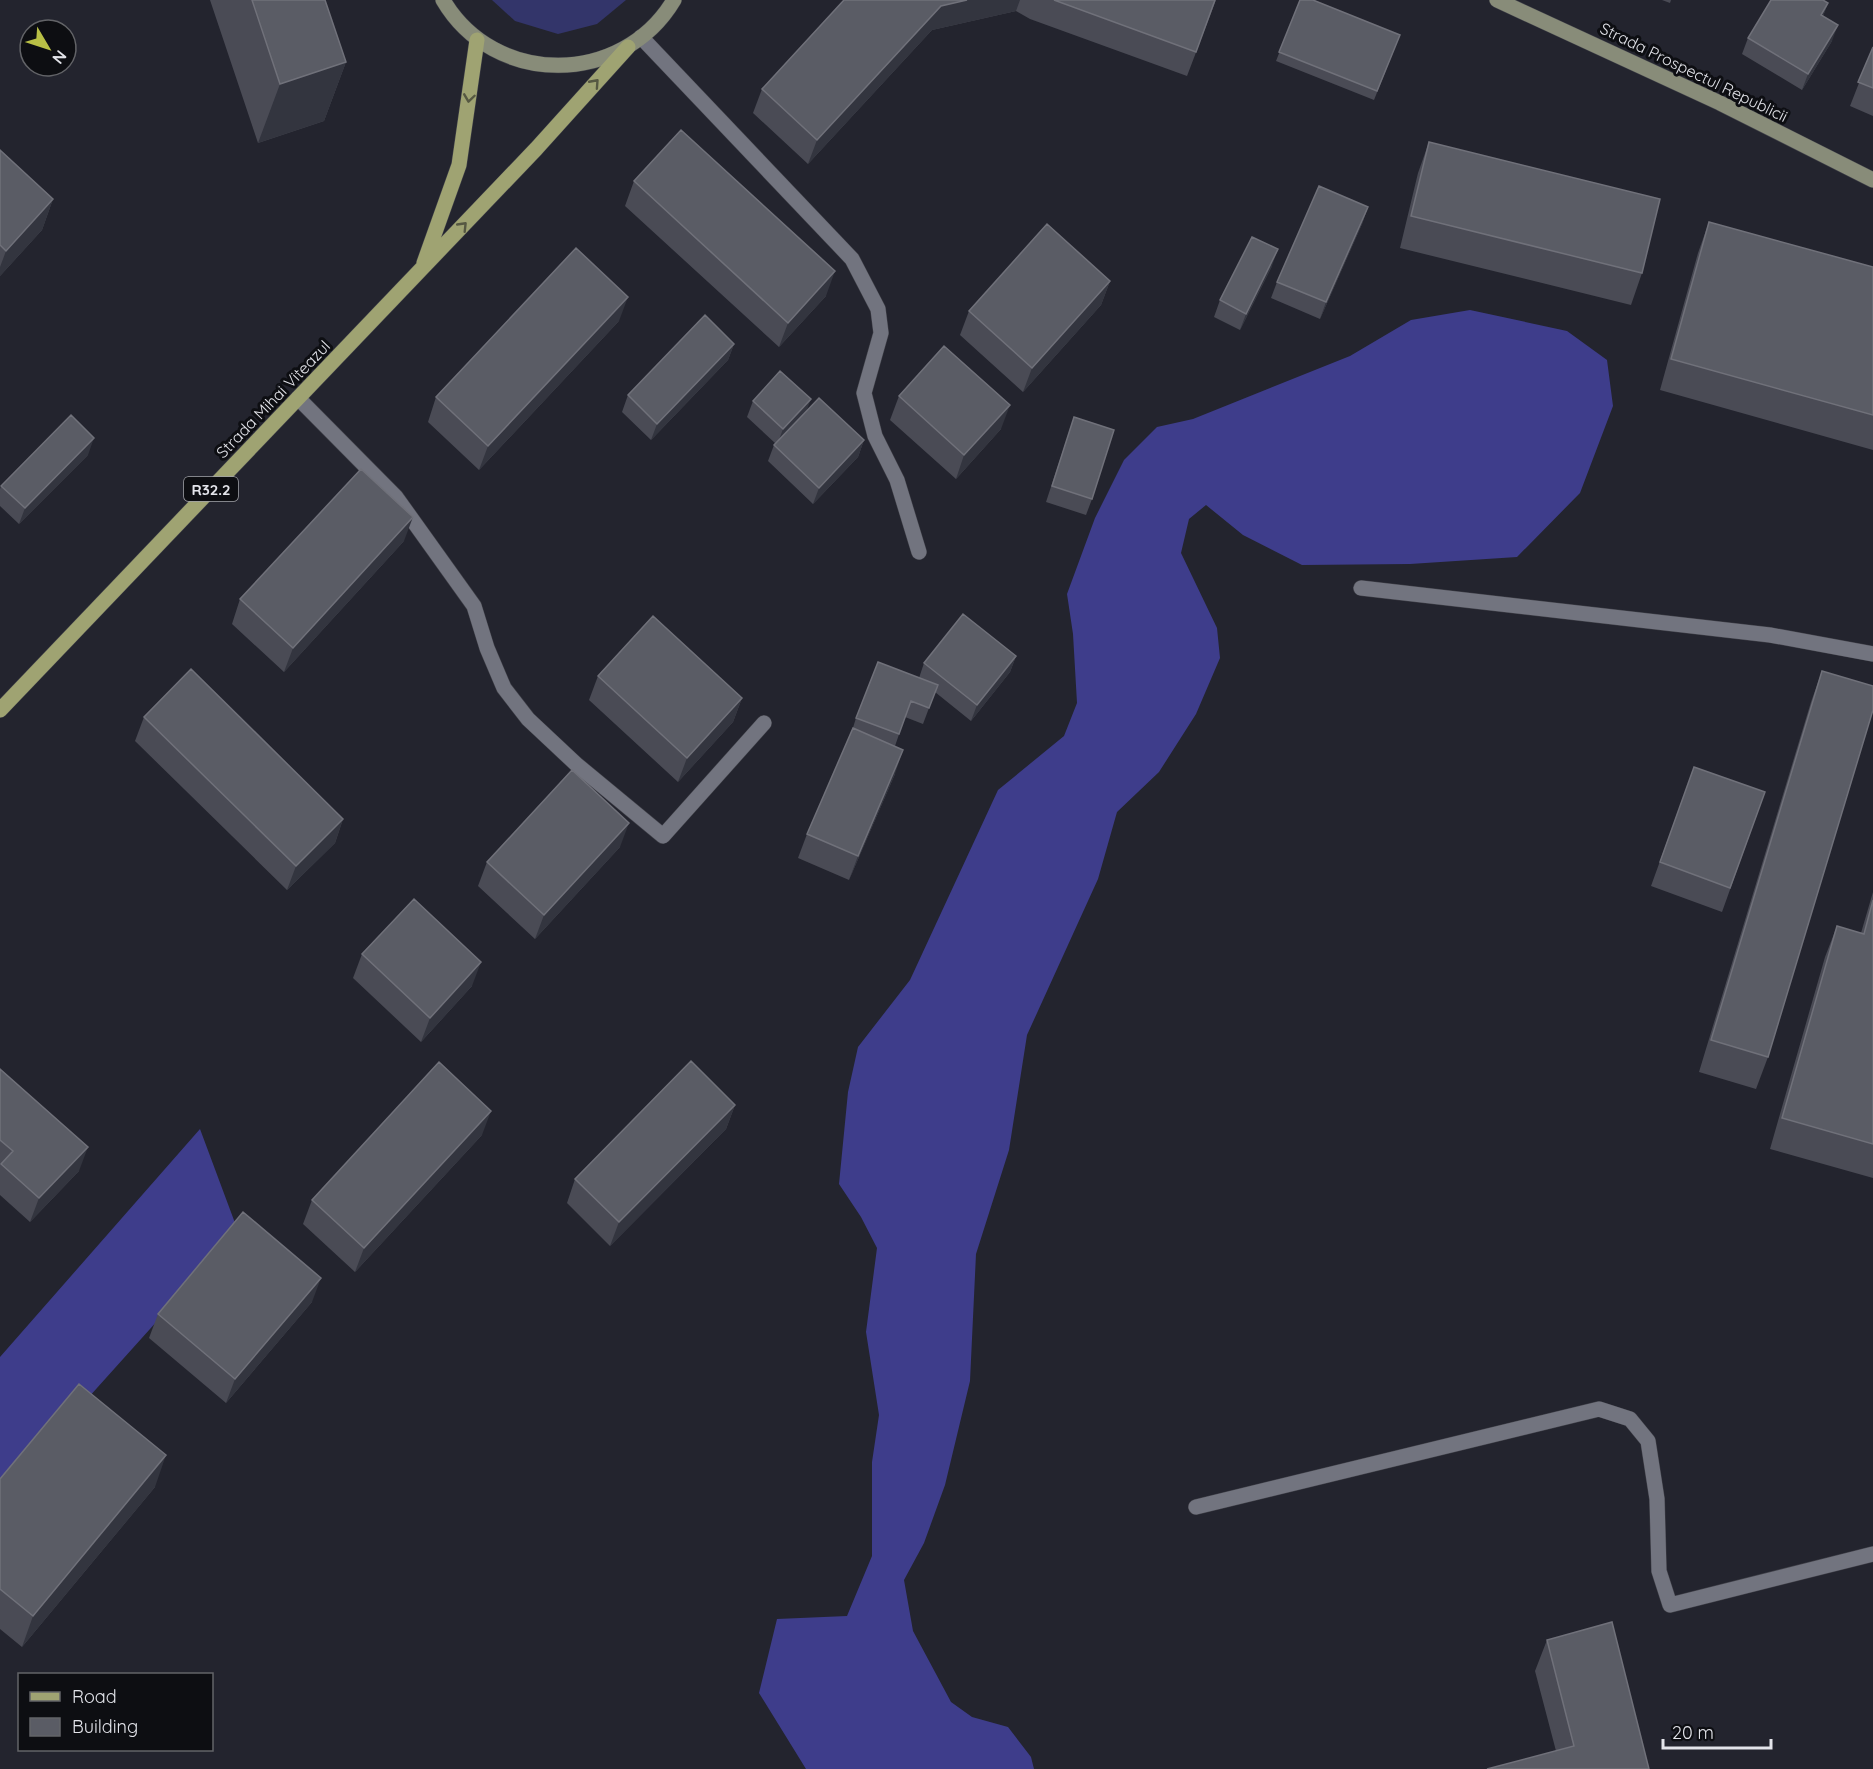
<svg xmlns="http://www.w3.org/2000/svg" width="1873" height="1769" font-family="Quicksand,sans-serif">
	<style>
		.green { fill: #33356a }
		.forest { fill: #3e3d8b }
		.lines { fill: none; stroke-linecap: round; stroke-linejoin: round }
		.lane-casing { stroke: #404149; stroke-width: 16 }
		.secondary-casing { stroke: #404149; stroke-width: 16 }
		.primary-casing { stroke: #404149; stroke-width: 16 }
		.lane { stroke: #72747f; stroke-width: 15 }
		.secondary { stroke: #888c79; stroke-width: 15 }
		.primary { stroke: #9fa372; stroke-width: 15 }
		.wall { fill: #4a4b55 }
		.shaded-wall { fill: #33353f }
		.building { fill: #5a5c65; stroke: #70717a; stroke-width: 1.5 }
		.oneway { stroke: #565842 }
		.labels { text-anchor: middle; dominant-baseline: central; stroke-width: 6; stroke-linejoin: round; paint-order: stroke }
		.shield { fill: #0d0e12; stroke: #a3a4a9; stroke-width: 1.5 }
		.shield-label { font-size: 15px; font-weight: bold; fill: #e3e4ea }
		.street-label { font-size: 16px; fill: #e3e4ea; stroke: #0d0e12 }
	</style>
	<rect width="100%" height="100%" fill="#23242e"/>
	<!-- green -->
	<path class="green" d="M492,0H626L597,24L558,34L515,21Z"/>
	<!-- forest -->
	<path class="forest" d="M1470,310L1567,331L1607,360L1613,406L1580,493L1517,557L1410,564L1302,565L1243,535L1206,505L1189,519L1181,553L1217,628L1220,658L1196,714L1159,772L1117,812L1098,879L1027,1035L1009,1150L976,1254L970,1381L945,1485L924,1543L904,1580L913,1631L951,1702L972,1717L1008,1727L1031,1757L1034,1769H806L759,1693L777,1619L847,1616L872,1556V1462L879,1415L866,1332L877,1248L861,1217L839,1184L848,1092L858,1047L910,980L998,790L1064,736L1077,703L1073,634L1067,594L1095,518L1124,460L1157,427L1193,419L1350,356L1411,320Z
		M200,1129L238,1231L0,1496V1357Z"/>
	<g class="lines">
		<defs>
			<path id="lane" d="M641,37L852,259L878,309L881,333L864,393L875,436L897,480L919,552
				M298,398L396,497L474,606L487,648L504,688L528,719L576,764L663,836L764,723
				M1361,588L1770,635L1873,654
				M1196,1507L1599,1409L1630,1419L1648,1441L1657,1499L1659,1571L1670,1605L1873,1554"/>
			<path id="secondary" d="M443,0C494,87 622,87 674,0
				M1497,0L1720,103L1873,180"/>
			<path id="primary" d="M424,263L459,165L477,40
				M0,710L536,149L628,47"/>
		</defs>
		<!-- lane casing -->
		<use href="#lane" class="lane-casing"/>
		<!-- secondary casing -->
		<use href="#secondary" class="secondary-casing"/>
		<!-- primary casing -->
		<use href="#primary" class="primary-casing"/>
		<!-- lane -->
		<use href="#lane" class="lane"/>
		<!-- secondary -->
		<use href="#secondary" class="secondary"/>
		<!-- primary -->
		<use href="#primary" class="primary"/>
	</g>
	<!-- wall -->
	<path class="wall" d="M210,0H325L346,62L324,121L258,143Z
		M844,0H1216L1187,76L1030,19L1016,11L932,30L808,164L753,113L762,89Z
		M1300,0L1400,35L1374,100L1276,61Z
		M1662,0H1671L1670,3Z
		M1828,3L1823,16L1832,41L1802,90L1742,54L1748,38Z
		M1873,47V116L1850,106Z
		M1429,142L1642,273L1631,305L1400,248L1418,173Z
		M0,150L53,199L42,230L0,276Z
		M634,181L826,296L779,347L625,206Z
		M1368,207L1362,224L1320,319L1271,298L1277,282Z
		M1709,222L1873,267V450L1660,390L1698,253Z
		M1272,266L1240,330L1214,317L1220,300Z
		M1110,281L1101,305L1023,392L960,335L969,311Z
		M619,321L479,470L428,422L436,397Z
		M734,344L728,360L651,440L622,412L628,395Z
		M899,396L1001,429L956,479L890,420Z
		M753,401L806,411L864,440L858,457L813,504L768,461L774,445L775,443L747,417Z
		M1074,417L1092,499L1086,515L1046,502Z
		M88,455L19,524L0,506V489L1,486Z
		M404,541L284,672L232,624L240,599Z
		M1016,656L1010,672L971,721L935,692L923,724L905,717L895,746V774L849,880L798,858L807,834L851,734L856,718L919,678L924,663Z
		M1822,671L1768,1057L1756,1089L1699,1072L1811,702Z
		M598,676L742,698L733,722L678,782L589,700Z
		M144,717L343,819L335,843L287,890L135,741Z
		M1694,767L1765,792L1722,912L1651,886Z
		M620,847L535,939L478,886L487,862Z
		M1873,892V1178L1770,1149L1825,957L1837,926L1861,933Z
		M362,954L472,986L421,1042L353,978Z
		M0,1069L79,1171L30,1222L0,1195Z
		M735,1105L726,1129L610,1246L567,1203L575,1179Z
		M482,1135L355,1272L303,1224L312,1200Z
		M312,1302L226,1403L149,1338L158,1314Z
		M0,1479L155,1487L22,1647L0,1629Z
		M1547,1640L1649,1769L1556,1751L1535,1671Z"/>
	<!-- shaded-wall -->
	<path class="shaded-wall" d="M967,0H1020L1016,11L932,30L808,164L817,140L941,6Z
		M1828,3L1822,19L1821,15Z
		M1838,25L1832,41L1802,90L1808,74Z
		M346,62L324,121L258,143L280,84Z
		M53,199L42,230L0,276V267L6,251Z
		M1368,207L1362,224L1320,319L1326,302Z
		M1278,249L1272,266L1240,330L1246,314Z
		M835,271L826,296L779,347L788,323Z
		M1110,281L1101,305L1023,392L1032,368Z
		M628,297L619,321L479,470L488,446Z
		M734,344L728,360L651,440L657,424Z
		M811,399L805,415L777,445L783,429Z
		M1010,405L1001,429L956,479L964,455Z
		M94,438L88,455L19,524L25,508Z
		M864,440L858,457L813,504L819,488Z
		M413,517L404,541L284,672L293,648Z
		M1016,656L1010,672L971,721L977,705Z
		M742,698L733,722L678,782L687,758Z
		M903,750L895,774L849,880L858,856Z
		M343,819L335,843L287,890L296,866Z
		M629,823L620,847L535,939L544,915Z
		M481,962L472,986L421,1042L430,1018Z
		M735,1105L726,1129L610,1246L619,1222Z
		M491,1111L482,1135L355,1272L364,1248Z
		M88,1147L79,1171L30,1222L39,1198Z
		M321,1278L312,1302L226,1403L235,1379Z
		M166,1455L155,1487L22,1647L33,1616Z"/>
	<!-- building -->
	<path class="building" d="M252,0H325L346,62L280,84Z
		M844,0H967L941,6L817,140L762,89Z
		M1054,0H1215L1196,52Z
		M1300,0H1313L1400,35L1377,91L1279,52Z
		M1771,0H1823L1828,3L1821,15L1838,25L1808,74L1748,38Z
		M1873,47V88L1858,82Z
		M681,130L835,271L788,323L634,181Z
		M1429,142L1660,199L1642,273L1411,216Z
		M0,150L53,199L6,251L0,245Z
		M1319,186L1368,207L1326,302L1277,282Z
		M1709,222L1873,267V415L1671,359Z
		M1047,224L1110,281L1032,368L969,311Z
		M1252,237L1278,249L1246,314L1220,300Z
		M576,248L628,297L488,446L436,397Z
		M705,315L734,344L657,424L628,395Z
		M944,346L1010,405L964,455L899,396Z
		M780,371L811,399L783,429L753,401Z
		M819,398L864,440L819,488L774,445Z
		M71,415L94,438L25,508L1,486Z
		M1074,417L1114,430L1092,499L1052,486Z
		M361,469L413,517L293,648L240,599Z
		M963,614L1016,656L977,705L924,663Z
		M653,616L742,698L687,758L598,676Z
		M878,662L938,685L929,708L911,701L899,734L856,718Z
		M191,669L343,819L296,866L144,717Z
		M1822,671L1873,686V710L1768,1057L1711,1040Z
		M853,728L903,750L858,856L807,834Z
		M1694,767L1765,792L1730,888L1660,862Z
		M572,770L629,823L544,915L487,862Z
		M414,899L481,962L430,1018L362,954Z
		M1873,900V1144L1782,1118L1837,926L1864,934Z
		M691,1061L735,1105L619,1222L575,1179Z
		M439,1062L491,1111L364,1248L312,1200Z
		M0,1069L88,1147L39,1198L1,1164L13,1151L0,1140Z
		M243,1212L321,1278L235,1379L158,1314Z
		M79,1384L166,1455L33,1616L0,1589V1479Z
		M1612,1622L1649,1769H1487L1574,1746L1547,1640Z"/>
	<!-- one-way arrows -->
	<defs><path id="oneway-chevron" d="M-2-3.5L2.5 0L-2 3.5" fill="none" stroke-width="1.6" stroke-linecap="round" stroke-linejoin="round" transform="scale(1.5)"/></defs>
	<g class="oneway">
		<use href="#oneway-chevron" transform="translate(595 83) rotate(-48)"/>
		<use href="#oneway-chevron" transform="translate(469 98) rotate(98)"/>
		<use href="#oneway-chevron" transform="translate(463 226) rotate(-46)"/>
	</g>
	<g class="labels">
		<!-- shield labels -->
		<rect class="shield" x="184" y="477" width="54" height="24" rx="4.5"/>
		<g class="shield-label">
			<text x="211" y="489">R32.2</text>
		</g>
		<!-- street labels -->
		<g class="street-label">
			<text transform="translate(1694 72) rotate(26)">Strada Prospectul Republicii</text>
			<text transform="translate(273 399) rotate(-46)">Strada Mihai Viteazul</text>
		</g>
	</g>
	<!-- legend -->
	<rect x="18" y="1673" width="195" height="78" fill="#0d0e12" stroke="#636468" stroke-width="1.5"/>
	<rect x="30" y="1692" width="30" height="9" fill="#9fa372" stroke="#636468" stroke-width="1.5"/>
	<text x="72" y="1703" font-size="18" fill="#e3e4ea">Road</text>
	<rect x="30" y="1718" width="30" height="18" fill="#5a5c65" stroke="#636468" stroke-width="1.5"/>
	<text x="72" y="1733" font-size="18" fill="#e3e4ea">Building</text>
	<!-- north arrow -->
	<g transform="translate(48 48) rotate(129)"><circle r="28" fill="#0d0e12" stroke="#636468" stroke-width="1.5"/>
	<path d="M0-4.5L10 22L0 15L-10 22Z" fill="#b9c046"/>
	<text y="-9" font-size="16" font-weight="bold" text-anchor="middle" fill="#e3e4ea">N</text>
	</g>
	<!-- scale -->
	<path d="M1663 1739v9h108v-9" fill="none" stroke="#e3e4ea" stroke-width="3"/>
	<text x="1672" y="1739" font-size="18" fill="#e3e4ea" stroke="#0d0e12" stroke-width="4.5" paint-order="stroke">20 m</text>
</svg>
